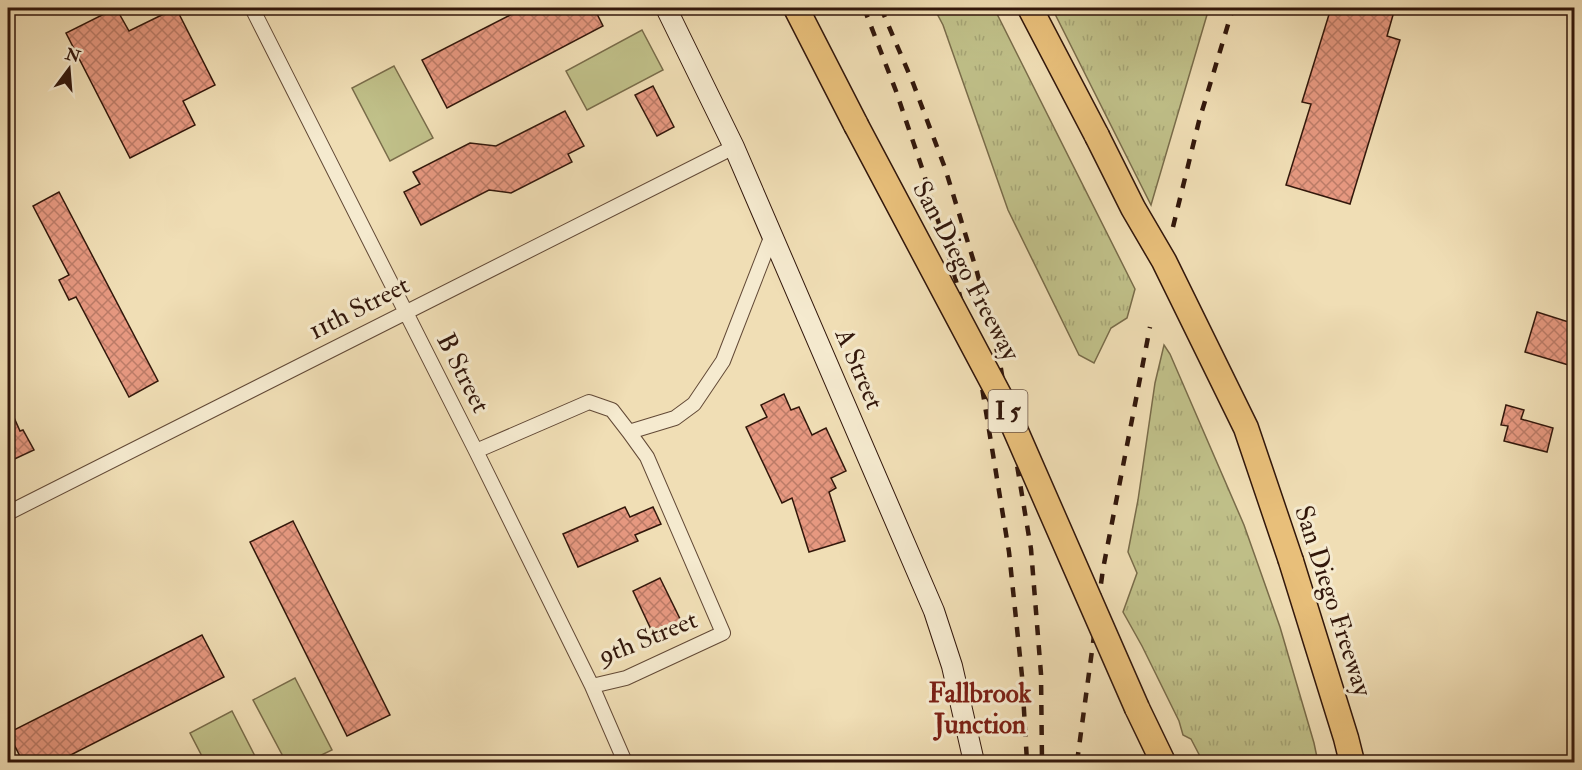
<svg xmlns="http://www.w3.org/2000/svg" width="1582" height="770" font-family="'IM FELL Double Pica',serif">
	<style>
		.grass { fill: url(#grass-tufts); stroke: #796c4a; stroke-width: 1.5 }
		.park { fill: #c0c089; stroke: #796c4a; stroke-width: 1.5 }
		.building { fill: url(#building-cross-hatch); stroke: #32170b; stroke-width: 1.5 }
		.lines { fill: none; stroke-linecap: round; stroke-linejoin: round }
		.minor-casing { stroke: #624936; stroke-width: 16 }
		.secondary-casing { stroke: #32170b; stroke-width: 22 }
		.motorway-casing { stroke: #32170b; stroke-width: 27 }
		.minor { stroke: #f5eacf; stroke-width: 14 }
		.secondary { stroke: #f5eacf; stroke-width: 20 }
		.motorway { stroke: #e8bf7a; stroke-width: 24 }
		.rail { stroke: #32170b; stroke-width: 4.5; stroke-dasharray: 10 10; stroke-linecap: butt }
		.motorway-bridge-casing { stroke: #32170b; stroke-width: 27; stroke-linecap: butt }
		.motorway-bridge { stroke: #e8bf7a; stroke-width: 24 }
		.labels { text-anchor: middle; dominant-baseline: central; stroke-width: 6; stroke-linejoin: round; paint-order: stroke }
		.shield { fill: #f5eacf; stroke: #6c5646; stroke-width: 1.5 }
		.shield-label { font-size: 24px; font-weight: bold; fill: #32170b }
		.street-label { font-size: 26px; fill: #32170b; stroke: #f5eacf }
		.neighbourhood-label { font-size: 27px; font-weight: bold; fill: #7a1f14; stroke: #f5eacf }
	</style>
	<defs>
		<pattern id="grass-tufts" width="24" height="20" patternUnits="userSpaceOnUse" patternTransform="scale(1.5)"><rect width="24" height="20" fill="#c0c089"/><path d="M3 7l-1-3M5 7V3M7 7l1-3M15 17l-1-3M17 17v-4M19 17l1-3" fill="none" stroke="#a5a475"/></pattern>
		<pattern id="building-cross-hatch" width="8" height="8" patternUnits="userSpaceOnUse" patternTransform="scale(1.5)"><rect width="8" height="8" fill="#e69880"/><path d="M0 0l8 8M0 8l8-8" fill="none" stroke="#bb7b67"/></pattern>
	</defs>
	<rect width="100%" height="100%" fill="#f0deb5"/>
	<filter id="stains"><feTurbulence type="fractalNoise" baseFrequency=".00333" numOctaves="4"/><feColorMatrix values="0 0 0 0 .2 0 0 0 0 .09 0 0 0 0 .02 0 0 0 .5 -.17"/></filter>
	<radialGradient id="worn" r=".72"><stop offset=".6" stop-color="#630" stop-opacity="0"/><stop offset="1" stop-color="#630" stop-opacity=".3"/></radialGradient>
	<!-- grass -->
	<path class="grass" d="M934,8H994L1135,289L1127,318L1111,328L1094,363L1079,355L1008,210L943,25Z
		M1052,8H1209L1151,205Z
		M1164,345L1170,354L1244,525L1280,627L1314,743L1318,762H1203L1191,739L1183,735L1179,721L1142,646L1123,612L1137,573L1128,552L1138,500L1155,383Z"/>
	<!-- park -->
	<path class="park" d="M642,30L663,70L587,110L566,71Z
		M394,66L433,138L390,161L352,88Z
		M295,678L332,750L307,762H286L253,700Z
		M232,711L258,762H205L190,733Z"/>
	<!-- building -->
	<path class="building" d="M116,8L129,31L176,8L215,85L183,101L195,125L130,158L66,33Z
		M524,8H594L603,26L447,108L422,60Z
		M1331,8H1395L1387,36L1400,40L1350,204L1286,185L1311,104L1302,102Z
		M653,86L674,127L657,136L635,95Z
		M565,111L584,146L568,154L572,162L511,193L489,190L421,225L404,192L420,184L413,172L470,143L496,146Z
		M59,192L158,381L129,397L76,297L69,300L59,280L69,275L33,206Z
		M1537,312L1575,324V367L1525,352Z
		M784,394L791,410L799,407L812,435L826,428L846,471L831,478L836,488L829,492L845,541L809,552L792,498L782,503L746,427L767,417L761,405Z
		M8,404L20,431L23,430L34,450L8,462Z
		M1506,405L1524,410L1521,419L1553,428L1547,452L1504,441L1508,426L1501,425Z
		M625,507L630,517L653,507L661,524L635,535L638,541L578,567L563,534Z
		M293,521L390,715L347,736L250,542Z
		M660,578L684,627L656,640L633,591Z
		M202,635L224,677L57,762H23L8,733Z"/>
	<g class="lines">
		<defs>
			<path id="minor" d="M252,8L476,451L592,686L625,762
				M629,432L675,418L694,404L723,361L772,235
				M476,451L589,402L612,410L629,432L647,457L723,633L626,678L592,686
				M8,513L734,147"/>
			<path id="secondary" d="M666,8L734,147L934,611L952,666L974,762"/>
			<path id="motorway" d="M796,8L856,125
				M1030,8L1097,136
				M1291,561L1346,738L1352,762
				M1137,708L1163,762"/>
		</defs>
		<!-- minor casing -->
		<use href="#minor" class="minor-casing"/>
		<!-- secondary casing -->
		<use href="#secondary" class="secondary-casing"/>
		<!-- motorway casing -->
		<use href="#motorway" class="motorway-casing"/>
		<!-- minor -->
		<use href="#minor" class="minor"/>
		<!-- secondary -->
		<use href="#secondary" class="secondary"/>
		<!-- motorway -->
		<use href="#motorway" class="motorway"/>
		<!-- rail -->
		<path class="rail" d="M864,8L896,91L923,171L955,277L979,369L1009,552L1022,676L1027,762
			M881,8L913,83L945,168L977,272L1000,363L1031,549L1041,674L1042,762
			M1173,227L1199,121L1233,8
			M1077,762L1103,569L1150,327"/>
		<defs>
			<path id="motorway-bridge" d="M856,125L1004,404L1137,708
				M1097,136L1133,208L1164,261L1246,428L1291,561"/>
		</defs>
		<!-- motorway-bridge casing -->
		<use href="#motorway-bridge" class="motorway-bridge-casing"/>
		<!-- motorway-bridge -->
		<use href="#motorway-bridge" class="motorway-bridge"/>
	</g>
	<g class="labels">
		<!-- shield labels -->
		<rect class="shield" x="988.5" y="390" width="39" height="42" rx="4.5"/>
		<g class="shield-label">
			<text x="1008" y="411">I 5</text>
		</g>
		<!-- street labels -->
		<g class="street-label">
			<text transform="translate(966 271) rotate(62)">San Diego Freeway</text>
			<text transform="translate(359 308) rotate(-27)">11th Street</text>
			<text transform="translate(859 369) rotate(67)">A Street</text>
			<text transform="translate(463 373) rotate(63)">B Street</text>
			<text transform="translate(1333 601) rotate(72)">San Diego Freeway</text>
			<text transform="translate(648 638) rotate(-22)">9th Street</text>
		</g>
		<!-- neighbourhood labels -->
		<g class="neighbourhood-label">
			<text x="980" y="693">Fallbrook<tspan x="980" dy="31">Junction</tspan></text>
		</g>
	</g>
	<!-- margin -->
	<rect width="1582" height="770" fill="none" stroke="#f0deb5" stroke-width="30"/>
	<rect x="9" y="9" width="1564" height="752" fill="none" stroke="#32170b" stroke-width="3"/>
	<rect x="15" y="15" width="1552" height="740" fill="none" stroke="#32170b" stroke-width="1.5"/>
	<!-- north arrow -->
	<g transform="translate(69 69) rotate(16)" stroke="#f5eacf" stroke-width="4.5" paint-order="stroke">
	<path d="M0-4.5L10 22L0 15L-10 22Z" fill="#32170b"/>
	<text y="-9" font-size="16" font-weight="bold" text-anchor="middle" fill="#32170b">N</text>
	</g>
	<rect width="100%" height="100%" filter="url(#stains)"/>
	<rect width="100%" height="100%" fill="url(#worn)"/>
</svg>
